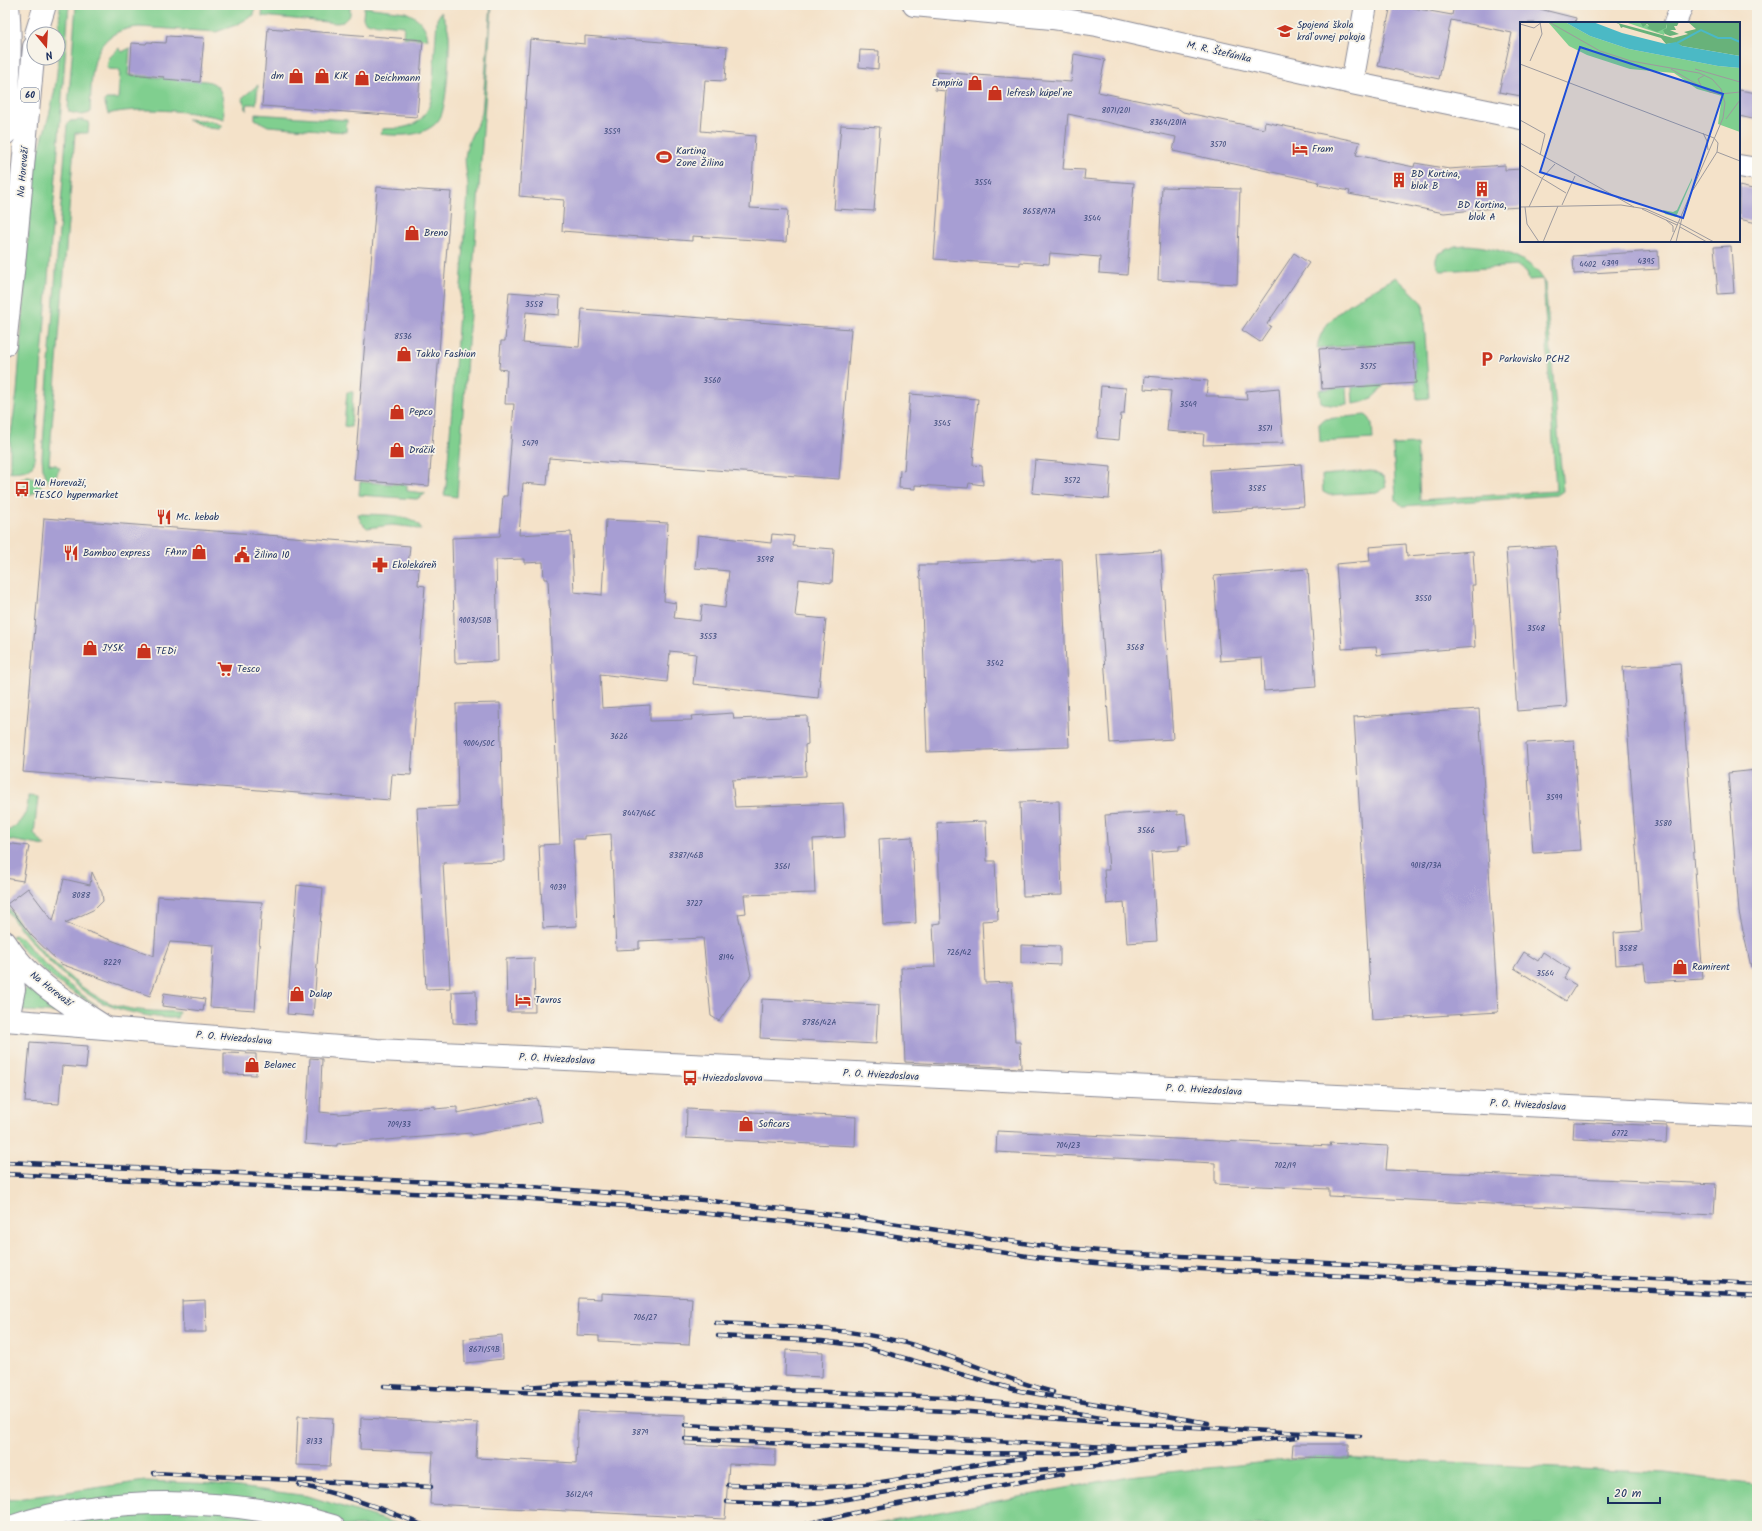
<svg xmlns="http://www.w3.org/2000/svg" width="1762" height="1531" font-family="Kalam,sans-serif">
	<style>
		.green { fill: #80cf8f; stroke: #4e7f76 }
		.building { fill: #a79ed3 }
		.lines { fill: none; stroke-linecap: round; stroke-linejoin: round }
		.minor-casing { stroke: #888894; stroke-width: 24 }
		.major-casing { stroke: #888894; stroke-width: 24 }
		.minor { stroke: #fff; stroke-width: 22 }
		.major { stroke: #fff; stroke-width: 22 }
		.rail-casing { stroke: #1b2f5e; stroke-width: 4.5 }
		.rail { stroke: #f7f3e8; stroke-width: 3; stroke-dasharray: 9; stroke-linecap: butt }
		.labels { text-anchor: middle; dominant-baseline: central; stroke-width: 3.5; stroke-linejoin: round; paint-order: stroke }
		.number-label { font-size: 8px; fill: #3e4b7b }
		.shield { fill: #f7f3e8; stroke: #5d6a87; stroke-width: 1 }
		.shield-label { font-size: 9px; font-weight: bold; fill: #1b2f5e }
		.poi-label { font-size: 10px; fill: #1b2f5e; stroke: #f7f3e8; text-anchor: start }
		.street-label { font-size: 10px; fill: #1b2f5e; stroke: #f7f3e8 }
		.inset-river { fill: none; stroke: #4bb9c5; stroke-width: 2 }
		.inset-road { fill: none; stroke: #9d9a9e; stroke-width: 1 }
		.view { fill: #1d4ed8; fill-opacity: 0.15; stroke: #1d4ed8; stroke-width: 2 }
		.inset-edge { fill: none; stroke: #1b2f5e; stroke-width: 2 }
	</style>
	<rect width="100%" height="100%" fill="#f7f3e8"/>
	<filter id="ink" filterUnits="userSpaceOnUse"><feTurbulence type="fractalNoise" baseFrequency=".025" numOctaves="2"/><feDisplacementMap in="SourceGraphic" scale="8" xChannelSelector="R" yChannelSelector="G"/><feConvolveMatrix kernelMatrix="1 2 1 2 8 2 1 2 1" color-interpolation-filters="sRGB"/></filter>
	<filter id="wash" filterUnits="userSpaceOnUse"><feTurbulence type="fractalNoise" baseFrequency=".012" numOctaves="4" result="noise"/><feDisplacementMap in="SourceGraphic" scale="16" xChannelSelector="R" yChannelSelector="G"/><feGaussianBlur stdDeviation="0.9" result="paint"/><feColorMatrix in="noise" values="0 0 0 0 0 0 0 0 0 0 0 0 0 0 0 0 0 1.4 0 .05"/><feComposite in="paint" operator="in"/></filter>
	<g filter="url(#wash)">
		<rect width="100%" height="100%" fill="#f4e2c9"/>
		<!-- green -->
		<path class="green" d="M60,5H69L34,463C30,472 19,471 10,472V441L17,393L32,184C35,156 46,131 52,103C60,71 58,38 60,5Z
			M76,5H255L254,15L236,25L216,32L139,27C88,31 92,74 90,113L82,115L69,112L68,109Z
			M263,5L350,6V15L343,22L337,23L262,16Z
			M491,5H492L457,497L444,495L446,487L468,193C469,177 462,162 467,147C470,135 478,125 482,113Z
			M364,7L405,12C418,17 426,25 428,39L403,37L404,26L366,23L363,18Z
			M441,12C445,19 448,26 449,35C450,50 447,95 443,109C442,115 439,121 434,125C419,137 399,136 380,134L383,129C388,128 393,129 399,128C419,126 428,115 432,96L437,19Z
			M119,48L122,52L130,48L128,75L206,81C225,84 223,103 224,119C195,111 136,106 108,114L104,101L106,99H118L120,70L108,69L107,67L109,58Z
			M258,85L256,104H247V111L242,98Z
			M255,114L347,120L346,132L268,126L255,119Z
			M186,119L211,121L223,126L219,129L209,128Z
			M82,120L89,122L88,133H75L49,464L56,465L60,468L56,476L49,483L43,469L42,457L67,125L70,121Z
			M1466,245C1492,246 1534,257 1545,283L1563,491L1557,495L1403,506L1400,504L1396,500L1393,445L1417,444L1420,500L1556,491L1543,279L1529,280L1527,272L1517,266L1442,271C1436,267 1434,261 1438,254L1455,246Z
			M1396,277L1423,303L1429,398L1417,399L1413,342L1317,348C1321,313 1369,293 1396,277Z
			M1384,385C1375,397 1369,402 1353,404L1352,387Z
			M1346,387L1347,404L1330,405L1321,402L1319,390Z
			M347,392H353L351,427L344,426Z
			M1365,415C1374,419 1372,430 1373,439L1320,442L1319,424L1326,419Z
			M1371,471L1384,477L1386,487L1379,492L1329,495L1323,492L1322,475Z
			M27,476C35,476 38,482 42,488L30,495L23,496L25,481L20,480Z
			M360,482L407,485V491L425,493V494L417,499L359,495Z
			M358,514C373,515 418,512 421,530L410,527L392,525L367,528L361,522Z
			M28,796L38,797L34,834L45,846L5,839V832C20,826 29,812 28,796Z
			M5,903C28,938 73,990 113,1004C134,1012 157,1011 179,1012L177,1018C155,1019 118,1011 99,1001C63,980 29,942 5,908Z
			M15,935C23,937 28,946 33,952C52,972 75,991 98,1006C60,987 38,969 12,936Z
			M32,986L66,1013L24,1011L21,1009V997L27,987Z
			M1317,1457L1665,1473L1757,1485V1526H866L1129,1476Z
			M145,1481L215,1484L308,1496L404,1526H5V1483L9,1500Z"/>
		<g id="blocks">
			<!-- building -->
			<path class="building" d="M1391,5H1414L1413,8L1452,15L1454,5H1524L1576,18L1575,23H1521V96L1499,92L1512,33L1451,20L1439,79L1378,66Z
				M268,28L423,40L417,117L262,106Z
				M167,36L204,38L200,82L164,79V77L130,74L132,43L146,44L147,42L166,43Z
				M585,36L727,47L725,81L705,80L701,131L755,136L750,208L788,210L786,242L692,236V241L562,231L564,200L519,196L530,39L585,44Z
				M860,50L879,51L878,69L859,67Z
				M1074,54L1105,60L1098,92L1179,109L1183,112L1264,129L1265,122L1360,142L1356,155L1414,167L1415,163L1449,169L1505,165V170L1521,169V207L1504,208V207L1444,213L1349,194L1350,191L1318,185L1319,182L1173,151L1176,137L1068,114L1063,169L1085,170L1084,179L1134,183L1127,275L1099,273L1100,257L1050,253L1049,264L1020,262V265L934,259L946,91L935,90L936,72L1071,82Z
				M1739,90L1757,93V120L1739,116Z
				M841,125L880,127L874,211L834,209Z
				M1739,186L1757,190V223L1739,219Z
				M377,187L451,192L429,486L354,480Z
				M1162,187L1240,189L1237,284L1158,280Z
				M1731,246L1734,293L1718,294L1714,247Z
				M1658,251L1659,269L1574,274L1573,256Z
				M1294,253L1309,263L1267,324L1271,326L1260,342L1242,330Z
				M509,292L560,296L559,315L526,312L523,343L579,347L582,309L851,329L839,479L549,458L547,485L523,483L519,535L571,532L574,592L602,595L606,520L668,523L664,601L676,603L674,618L700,621L702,605L725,608L729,571L695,568L698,535L771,543L772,534L794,536L793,546L834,549L832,583L799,579L795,616L826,619L818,698L693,684L696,654L670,651L667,682L600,674L602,708L650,705V721L692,720L691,716L733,713L734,719L807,716L808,744L805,745L806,776L732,780L735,807L843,803L845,837L813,839L815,893L744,895L746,913L738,914L751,975L719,1021L711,1016L703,938L639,941V949L616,950L611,834L585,836V839H573L577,926L543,928L539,845L560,844L548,579H544L543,562L524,563V559L496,560L498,661L455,663L452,538L500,536L503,496H507L514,404H505L507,370L499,369L501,341H505Z
				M1413,343L1416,383L1322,389L1319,349Z
				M1145,376L1208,381L1206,396H1218V398L1247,400L1246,391L1279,388L1283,443L1203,445L1204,434L1167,431L1171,391L1144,389Z
				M1101,386L1126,388L1124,414H1121L1119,440L1097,438Z
				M910,394L978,399L973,448H974L973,465L982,466L983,485L969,483L968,488L915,485V489L899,488L900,470L904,471Z
				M1035,460L1111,467L1109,499L1032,493Z
				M1301,464L1304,506L1213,512L1210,470Z
				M44,518L410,546L408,567L419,568L418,585L425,586L411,775L392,774L390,800L23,772Z
				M1406,544L1407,556L1473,551L1475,585H1472L1475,647L1377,655L1376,647L1342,649L1336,564L1370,561L1369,547Z
				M1556,546L1567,707L1517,711L1506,549Z
				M1161,551L1173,739L1110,743L1097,555Z
				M1031,559V561L1062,560L1069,747L927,752L921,578H920L919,565H937V563Z
				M1308,569L1316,687L1264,691L1262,658L1220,661L1214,576Z
				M1680,663L1703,979L1646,982L1644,963L1616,965L1614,933L1642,931L1623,667Z
				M500,703L504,861L443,863L450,988L426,989L417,808L458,806L456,704Z
				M1479,709L1498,1012L1372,1020L1354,717Z
				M1574,740L1581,850L1533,853L1526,743Z
				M1757,770V967H1751L1739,912L1728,773Z
				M1059,801L1062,895L1023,896L1020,802Z
				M1177,811V815L1185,814L1188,845L1179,846V850L1151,852L1157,941L1127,943L1124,902L1107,904L1104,870H1109L1105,815Z
				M986,821L987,861H995L998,920L982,921L985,983L1012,982L1015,1042H1020L1021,1068L905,1062L901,968L935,967L933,924L941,923L937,823Z
				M912,837L916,923L883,925L879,839Z
				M5,843L29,846L23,881L5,878Z
				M92,872L102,893L103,901L95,909L65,923L154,956L158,896L262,902L255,1010L210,1007L214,945L170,942L150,996L61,964L31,935L7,904L28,888L53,921L64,879L90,885Z
				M297,885L323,888L313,1016L287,1014Z
				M1021,945L1060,946V965L1021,963Z
				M1524,952L1538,961L1543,952L1569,969L1564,978L1576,985L1566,1001L1514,968Z
				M534,958L535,1012H507L506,959Z
				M476,991L477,1024L453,1023L452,992Z
				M164,993L205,999L203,1011L162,1006Z
				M762,999L878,1005L876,1044L760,1038Z
				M30,1042L88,1046L86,1068L62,1066L59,1104L25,1102Z
				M224,1053L256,1054V1075L229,1074V1073H224Z
				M310,1058L322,1059L320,1112L339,1114L435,1106V1109L457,1107V1113L537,1098L541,1122L472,1135L471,1133L337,1144V1146L305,1144Z
				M687,1109L856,1117L855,1146L686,1138Z
				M1574,1122L1667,1126L1666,1143L1573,1139Z
				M997,1131L1331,1146L1330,1143L1388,1146L1386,1170L1716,1184L1714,1215L1329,1196V1189L1215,1184V1163L996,1152Z
				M601,1293L692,1298L689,1345L599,1341V1336L577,1335L579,1298L601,1299Z
				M205,1300L206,1332H183L182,1301Z
				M502,1335L503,1359L465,1363L464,1339Z
				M786,1350L823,1352L822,1377L785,1375Z
				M578,1411L686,1415L685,1445L775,1449V1466L729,1464L725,1519L430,1504L433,1452L360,1449L361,1418L478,1423L476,1458L576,1463Z
				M298,1416L333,1418L330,1466L296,1465Z
				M1293,1444H1349V1458L1292,1457Z"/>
		</g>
	</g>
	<g filter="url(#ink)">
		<use href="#blocks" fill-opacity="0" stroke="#888894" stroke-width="1"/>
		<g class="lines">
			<defs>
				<path id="minor" d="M914,5L1052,18L1097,25L1352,83L1521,118
					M1675,23L1682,5
					M1352,83L1366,5
					M1739,166L1757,169
					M5,942C28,980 68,1003 105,1027
					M5,1020L377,1050L1757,1116
					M8,1020L14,989L10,951"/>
				<path id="major" d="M36,34L45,5
					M5,134C8,91 12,48 8,5
					M5,345L15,254L34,47
					M14,1526C108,1493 238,1498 333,1526"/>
			</defs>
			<!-- minor casing -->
			<use href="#minor" class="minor-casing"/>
			<!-- major casing -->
			<use href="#major" class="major-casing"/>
			<!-- minor -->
			<use href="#minor" class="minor"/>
			<!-- major -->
			<use href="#major" class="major"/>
			<defs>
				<path id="rail" d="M5,1162L519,1186L703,1200L858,1218L1036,1245L1120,1253L1757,1284
					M5,1174L519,1198L626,1206L781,1221L856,1230L1033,1257L1117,1265L1757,1296
					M716,1323C780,1326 844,1327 906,1343C956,1356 1003,1379 1053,1392
					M718,1336L822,1341L862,1346L1020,1391L1208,1423
					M384,1386L970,1412L1099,1422L1360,1436
					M525,1387L581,1383H614L943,1397L1022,1404L1107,1418
					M685,1425L1128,1448L1176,1447L1298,1437
					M685,1439L975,1453L1056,1454L1112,1451
					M154,1473L431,1487
					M299,1485C343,1494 384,1509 425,1526
					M728,1485C771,1486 814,1489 858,1485C914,1479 969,1463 1025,1458
					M727,1502L798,1505L824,1503L979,1476L1097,1466L1186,1451
					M798,1526L876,1508L1063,1474"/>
			</defs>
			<!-- rail casing -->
			<use href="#rail" class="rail-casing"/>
			<!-- rail -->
			<use href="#rail" class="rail"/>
		</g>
	</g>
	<!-- icons -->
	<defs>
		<symbol id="school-bare" viewBox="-9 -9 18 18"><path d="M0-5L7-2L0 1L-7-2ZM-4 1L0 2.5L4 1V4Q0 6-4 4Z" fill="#c8321e" stroke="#f7f3e8" stroke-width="2.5" paint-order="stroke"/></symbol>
		<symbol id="shop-bare" viewBox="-9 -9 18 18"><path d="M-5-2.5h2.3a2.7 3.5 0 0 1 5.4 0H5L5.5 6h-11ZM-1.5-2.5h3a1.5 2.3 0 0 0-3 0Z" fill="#c8321e" stroke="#f7f3e8" stroke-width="2.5" paint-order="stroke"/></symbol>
		<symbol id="hotel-bare" viewBox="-9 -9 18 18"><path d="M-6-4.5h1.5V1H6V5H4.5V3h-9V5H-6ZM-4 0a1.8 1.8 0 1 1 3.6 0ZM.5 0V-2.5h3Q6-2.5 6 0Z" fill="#c8321e" stroke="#f7f3e8" stroke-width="2.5" paint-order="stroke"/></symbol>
		<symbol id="stadium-bare" viewBox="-9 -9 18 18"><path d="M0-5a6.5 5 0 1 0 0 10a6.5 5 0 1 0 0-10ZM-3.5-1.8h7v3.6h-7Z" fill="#c8321e" stroke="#f7f3e8" stroke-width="2.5" paint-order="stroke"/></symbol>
		<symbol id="building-bare" viewBox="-9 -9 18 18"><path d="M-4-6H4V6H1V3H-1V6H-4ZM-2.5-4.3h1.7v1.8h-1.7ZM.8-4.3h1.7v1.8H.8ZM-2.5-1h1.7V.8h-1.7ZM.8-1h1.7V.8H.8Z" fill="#c8321e" stroke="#f7f3e8" stroke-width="2.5" paint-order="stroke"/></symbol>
		<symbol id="parking-bare" viewBox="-9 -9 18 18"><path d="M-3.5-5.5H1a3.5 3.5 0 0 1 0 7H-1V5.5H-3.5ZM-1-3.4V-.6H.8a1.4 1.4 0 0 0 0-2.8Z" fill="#c8321e" stroke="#f7f3e8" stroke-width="2.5" paint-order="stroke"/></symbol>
		<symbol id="bus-bare" viewBox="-9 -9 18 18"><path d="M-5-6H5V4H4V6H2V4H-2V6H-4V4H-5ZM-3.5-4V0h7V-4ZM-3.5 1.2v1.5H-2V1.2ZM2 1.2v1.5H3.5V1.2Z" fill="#c8321e" stroke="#f7f3e8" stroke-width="2.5" paint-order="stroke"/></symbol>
		<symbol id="restaurant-bare" viewBox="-9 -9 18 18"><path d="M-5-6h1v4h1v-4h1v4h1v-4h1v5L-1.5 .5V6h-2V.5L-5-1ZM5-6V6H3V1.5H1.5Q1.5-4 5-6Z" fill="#c8321e" stroke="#f7f3e8" stroke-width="2.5" paint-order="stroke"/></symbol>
		<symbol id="civic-bare" viewBox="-9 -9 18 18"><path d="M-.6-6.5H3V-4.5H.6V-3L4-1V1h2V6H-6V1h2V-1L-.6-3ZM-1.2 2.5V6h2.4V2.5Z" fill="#c8321e" stroke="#f7f3e8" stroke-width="2.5" paint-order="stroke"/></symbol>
		<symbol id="pharmacy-bare" viewBox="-9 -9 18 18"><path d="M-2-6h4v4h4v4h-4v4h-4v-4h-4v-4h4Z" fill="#c8321e" stroke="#f7f3e8" stroke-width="2.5" paint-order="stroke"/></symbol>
		<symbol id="supermarket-bare" viewBox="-9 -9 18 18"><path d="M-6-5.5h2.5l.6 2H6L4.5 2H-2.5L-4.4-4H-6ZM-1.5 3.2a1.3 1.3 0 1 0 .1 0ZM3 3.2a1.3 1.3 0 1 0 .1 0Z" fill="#c8321e" stroke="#f7f3e8" stroke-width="2.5" paint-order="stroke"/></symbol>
	</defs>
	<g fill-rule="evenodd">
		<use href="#school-bare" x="1274" y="20" width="22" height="22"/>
		<use href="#shop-bare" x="285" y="65" width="22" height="22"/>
		<use href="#shop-bare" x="311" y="65" width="22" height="22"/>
		<use href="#shop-bare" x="351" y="67" width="22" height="22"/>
		<use href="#shop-bare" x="964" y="72" width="22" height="22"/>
		<use href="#shop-bare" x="984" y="82" width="22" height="22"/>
		<use href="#hotel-bare" x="1289" y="138" width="22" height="22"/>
		<use href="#stadium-bare" x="653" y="146" width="22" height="22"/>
		<use href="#building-bare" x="1388" y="169" width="22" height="22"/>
		<use href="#building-bare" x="1471" y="178" width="22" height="22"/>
		<use href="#shop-bare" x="401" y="222" width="22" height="22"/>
		<use href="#shop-bare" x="393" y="343" width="22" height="22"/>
		<use href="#parking-bare" x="1476" y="348" width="22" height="22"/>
		<use href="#shop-bare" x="386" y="401" width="22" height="22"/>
		<use href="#shop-bare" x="386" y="439" width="22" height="22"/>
		<use href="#bus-bare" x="11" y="478" width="22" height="22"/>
		<use href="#restaurant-bare" x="153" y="506" width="22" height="22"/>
		<use href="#shop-bare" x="188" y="541" width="22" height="22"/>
		<use href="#restaurant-bare" x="60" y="542" width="22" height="22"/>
		<use href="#civic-bare" x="231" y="544" width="22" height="22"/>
		<use href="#pharmacy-bare" x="369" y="554" width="22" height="22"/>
		<use href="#shop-bare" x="79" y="637" width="22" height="22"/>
		<use href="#shop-bare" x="133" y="640" width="22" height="22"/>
		<use href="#supermarket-bare" x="214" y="658" width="22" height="22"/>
		<use href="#shop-bare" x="1669" y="956" width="22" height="22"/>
		<use href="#shop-bare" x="286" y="983" width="22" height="22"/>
		<use href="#hotel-bare" x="512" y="989" width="22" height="22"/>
		<use href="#shop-bare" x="241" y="1054" width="22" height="22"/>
		<use href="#bus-bare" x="679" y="1067" width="22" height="22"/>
		<use href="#shop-bare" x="735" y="1113" width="22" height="22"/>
	</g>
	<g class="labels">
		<!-- number labels -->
		<g class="number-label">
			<text x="1116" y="110">8071/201</text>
			<text x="1168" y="122">8364/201A</text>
			<text x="612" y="131">3559</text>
			<text x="1218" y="144">3570</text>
			<text x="983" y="182">3554</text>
			<text x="1039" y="211">8658/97A</text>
			<text x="1092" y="218">3544</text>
			<text x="1646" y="261">4395</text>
			<text x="1610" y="263">4399</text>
			<text x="1588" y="264">4402</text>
			<text x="534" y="304">3558</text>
			<text x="403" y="336">8536</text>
			<text x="1368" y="366">3575</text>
			<text x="712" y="380">3560</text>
			<text x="1188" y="404">3549</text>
			<text x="942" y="423">3545</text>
			<text x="1265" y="428">3571</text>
			<text x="530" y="443">5479</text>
			<text x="1072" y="480">3572</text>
			<text x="1257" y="488">3585</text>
			<text x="765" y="559">3598</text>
			<text x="1423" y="598">3550</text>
			<text x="475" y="620">9003/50B</text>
			<text x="1536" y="628">3548</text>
			<text x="708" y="636">3553</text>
			<text x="1135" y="647">3568</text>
			<text x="995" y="663">3542</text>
			<text x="619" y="736">3626</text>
			<text x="479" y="743">9004/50C</text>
			<text x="1554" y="797">3599</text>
			<text x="639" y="813">8447/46C</text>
			<text x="1663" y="823">3580</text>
			<text x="1146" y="830">3566</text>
			<text x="686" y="855">8387/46B</text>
			<text x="1426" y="865">9018/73A</text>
			<text x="782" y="866">3561</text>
			<text x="558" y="887">9039</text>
			<text x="81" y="895">8088</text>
			<text x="694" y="903">3727</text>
			<text x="1628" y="948">3588</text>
			<text x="959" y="952">726/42</text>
			<text x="726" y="957">8194</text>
			<text x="112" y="962">8229</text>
			<text x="1545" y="973">3564</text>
			<text x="819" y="1022">8786/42A</text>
			<text x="399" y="1124">709/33</text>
			<text x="1620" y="1133">6772</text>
			<text x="1068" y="1145">704/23</text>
			<text x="1285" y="1165">702/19</text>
			<text x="645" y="1317">706/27</text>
			<text x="484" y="1349">8671/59B</text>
			<text x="640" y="1432">3879</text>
			<text x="314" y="1441">8133</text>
			<text x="579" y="1494">3612/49</text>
		</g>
		<!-- shield labels -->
		<rect class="shield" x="21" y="88" width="18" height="14" rx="3"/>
		<g class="shield-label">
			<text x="30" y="95">60</text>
		</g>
		<!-- poi labels -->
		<g class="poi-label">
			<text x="1297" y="25">Spojená škola<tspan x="1297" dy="12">kráľovnej pokoja</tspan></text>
			<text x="284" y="76" text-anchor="end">dm</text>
			<text x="334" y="76">KiK</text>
			<text x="374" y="78">Deichmann</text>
			<text x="963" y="83" text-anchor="end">Empiria</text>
			<text x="1007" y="93">lefresh kúpeľne</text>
			<text x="1312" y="149">Fram</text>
			<text x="676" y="151">Karting<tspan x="676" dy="12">Zone Žilina</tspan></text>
			<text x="1411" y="174">BD Kortina,<tspan x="1411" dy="12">blok B</tspan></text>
			<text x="1482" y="205" text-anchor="middle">BD Kortina,<tspan x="1482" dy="12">blok A</tspan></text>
			<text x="424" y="233">Breno</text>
			<text x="416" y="354">Takko Fashion</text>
			<text x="1499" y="359">Parkovisko PCHZ</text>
			<text x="409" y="412">Pepco</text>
			<text x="409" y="450">Dráčik</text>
			<text x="34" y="483">Na Horevaží,<tspan x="34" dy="12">TESCO hypermarket</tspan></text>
			<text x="176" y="517">Mc. kebab</text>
			<text x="187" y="552" text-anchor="end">FAnn</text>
			<text x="83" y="553">Bamboo express</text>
			<text x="254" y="555">Žilina 10</text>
			<text x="392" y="565">Ekolekáreň</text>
			<text x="102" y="648">JYSK</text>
			<text x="156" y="651">TEDi</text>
			<text x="237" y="669">Tesco</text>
			<text x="1692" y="967">Ramirent</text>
			<text x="309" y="994">Dalap</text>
			<text x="535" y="1000">Tavros</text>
			<text x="264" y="1065">Belanec</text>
			<text x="702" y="1078">Hviezdoslavova</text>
			<text x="758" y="1124">Soficars</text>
		</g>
		<!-- street labels -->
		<g class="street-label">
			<text transform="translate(1219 52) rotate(13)">M. R. Štefánika</text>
			<text transform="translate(23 172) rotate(-85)">Na Horevaží</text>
			<text transform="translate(51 989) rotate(38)">Na Horevaží</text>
			<text transform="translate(234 1038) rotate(5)">P. O. Hviezdoslava</text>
			<text transform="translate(557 1059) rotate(3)">P. O. Hviezdoslava</text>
			<text transform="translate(881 1075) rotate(3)">P. O. Hviezdoslava</text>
			<text transform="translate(1204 1090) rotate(3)">P. O. Hviezdoslava</text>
			<text transform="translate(1528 1105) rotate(3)">P. O. Hviezdoslava</text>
		</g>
	</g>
	<!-- overview -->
	<g transform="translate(1520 22)">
		<rect width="220" height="220" fill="#f4e2c9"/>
		<path d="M28,0H45L70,14L109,27L198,44L220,46V110L198,102L202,74L177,67L154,51L110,47L67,33L49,24ZM105,0H120L139,8L146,2L147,6L144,13ZM172,156V158L156,195L145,192L143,188L153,190L157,188Z" fill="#80cf8f"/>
		<path d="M94,0L153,16L168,12L164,10L176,7L168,0H220V34L162,24L155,21L146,22L141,16L103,5L101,6L99,2ZM120,0H159L157,4H154L156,8H150L159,12L150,14L145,12L143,8L147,6L146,2V6L137,10L127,6L129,4L127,2L123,5Z" fill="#68b27a"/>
		<path d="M45,0H73L102,11L146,22L156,20L162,24L220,34V46L198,44L109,27L70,14Z" fill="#4bb9c5"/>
		<path class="inset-river" d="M157,21L181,8L198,16H211L220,20"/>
		<path class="inset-road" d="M29,0L80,29L111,39L179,51L192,57L201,67L205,81L203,96L150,220M0,2L14,6L22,0M10,39L22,12L20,0M0,42L194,116L198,121L197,130L173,168M151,47L190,70L200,72L220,70M175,47L220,60M181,64L178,57L185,53M206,97L220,78M0,98L25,112L20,133M183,111L187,119L188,128M0,121L114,185M197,130L220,139M0,143L46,171M42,183L55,154M0,185L101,183L126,187L158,201M5,185L7,202L19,220M9,185L23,155L35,142M122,187L157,203M146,198L153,204V210M159,201L194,220M160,205L187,220M23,220L38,184M156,220L162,196"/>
		<path class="view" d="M60,25L203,72L163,196L20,150Z"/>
		<rect width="220" height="220" class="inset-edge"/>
	</g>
	<!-- margin -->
	<rect width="1762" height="1531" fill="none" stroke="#f7f3e8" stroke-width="20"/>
	<!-- north arrow -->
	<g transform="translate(46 46) rotate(162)"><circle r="19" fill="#f7f3e8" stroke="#9fa5b1"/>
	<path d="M0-3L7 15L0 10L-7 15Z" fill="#c8321e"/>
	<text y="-6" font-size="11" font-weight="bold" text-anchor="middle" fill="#1b2f5e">N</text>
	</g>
	<!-- scale -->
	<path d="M1608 1497v6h52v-6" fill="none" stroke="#1b2f5e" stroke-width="2"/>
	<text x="1614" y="1497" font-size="12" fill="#1b2f5e" stroke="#f7f3e8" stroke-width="3" paint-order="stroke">20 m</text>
</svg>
